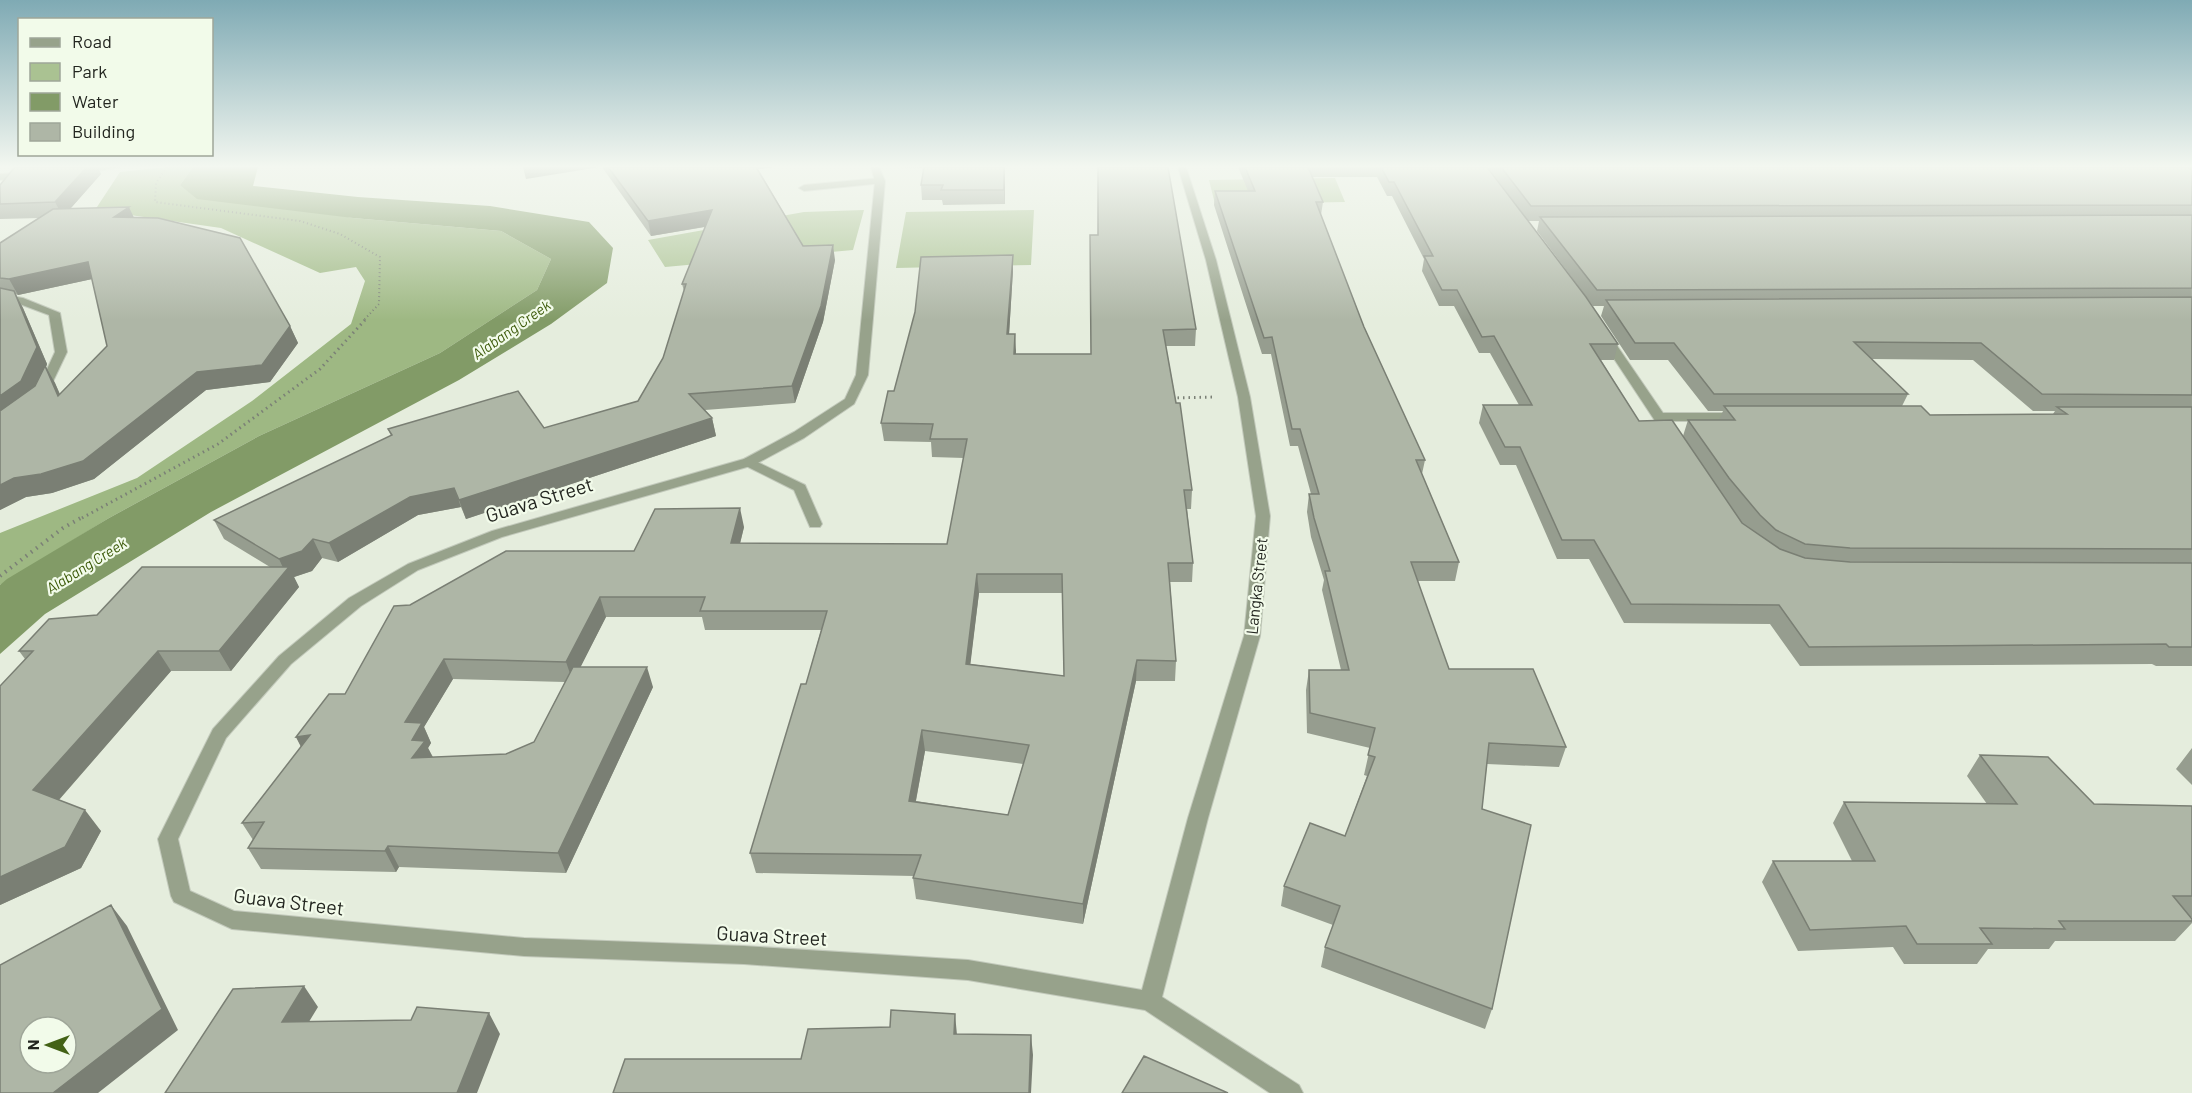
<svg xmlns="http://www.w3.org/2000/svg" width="2192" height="1093" font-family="Barlow,sans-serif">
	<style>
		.green { fill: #aac292 }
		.forest { fill: #9eb883 }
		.water { fill: #829b67 }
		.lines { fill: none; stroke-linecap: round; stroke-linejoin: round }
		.lane-casing { stroke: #c2c9bb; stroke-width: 2 }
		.street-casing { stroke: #c2c9bb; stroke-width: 2 }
		.path-far2 { stroke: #7b8076; stroke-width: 2; stroke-dasharray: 1 3; stroke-linecap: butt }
		.path-far1 { stroke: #7b8076; stroke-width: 3; stroke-dasharray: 1.5 4; stroke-linecap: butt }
		.path { stroke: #7b8076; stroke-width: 4; stroke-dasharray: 1.5 5; stroke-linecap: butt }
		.lane { fill: #97a28b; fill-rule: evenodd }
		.street { fill: #97a28b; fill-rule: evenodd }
		.wall { fill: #969d8f; fill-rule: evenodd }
		.shaded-wall { fill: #7a7f74 }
		.building { fill: #aeb6a6; stroke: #7a7f74; stroke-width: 1.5; fill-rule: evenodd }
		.labels { text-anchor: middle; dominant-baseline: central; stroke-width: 4.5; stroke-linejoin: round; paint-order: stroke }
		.far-water-label { font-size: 15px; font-style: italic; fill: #3d5b0a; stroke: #f2fbea }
		.street-label { font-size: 16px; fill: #232620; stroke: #f2fbea }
		.near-street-label { font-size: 20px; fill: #232620; stroke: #f2fbea }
	</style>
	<rect width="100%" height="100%" fill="#e5eddd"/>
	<!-- green -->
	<path class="green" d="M1335,178L1345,202L1215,204L1209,180Z
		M864,210L853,250L665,267L648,240L804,212Z
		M1034,210L1031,265L896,268L906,212Z"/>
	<!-- forest -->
	<path class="forest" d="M166,167H193L180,185L353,218L501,231L551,259L537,290L440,353L259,436L109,518L0,585V533L137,478L252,401L351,324L365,281L356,267L320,273L221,228L95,210L120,172Z"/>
	<!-- water -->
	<path class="water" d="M193,167H258L253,186L358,197L490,206L589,222L613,248L607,283L551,324L459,380L211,512L45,614L0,654V585L7,579L109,518L259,436L440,353L537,290L551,259L501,231L353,218L197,199L180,185Z"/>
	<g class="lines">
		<defs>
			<path id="lane" d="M880,178L883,179V183L804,191L799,188L804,185Z
				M749,458L805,485L822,524L820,527H810L794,490L744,465L742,462L744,459Z"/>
			<path id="street" d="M91,167H120L81,174L77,171Z
				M871,167H879L885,181L868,375L854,404L804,438L754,465L502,537L418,570L361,606L291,664L226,738L178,839L190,891L234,911L524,938L744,946L968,960L1142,990L1188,818L1244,636L1256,516L1238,397L1206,260L1178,167H1186L1216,260L1250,397L1270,516L1260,636L1208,818L1162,997L1299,1085L1303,1093H1270L1145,1010L968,980L744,964L524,956L232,929L174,902L171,896L158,839L213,729L279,656L349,598L408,564L492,531L744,459L794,432L845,399L856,375L875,181Z
				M27,172L31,175L30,177L0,180V174Z
				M0,294L23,298L60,313L67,352L46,396H38L36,393L55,352L49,315L17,303L0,300Z
				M1605,333L1609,334L1663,413H1739L1745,417L1739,421H1668L1679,436L1677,439H1667L1599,336Z"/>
		</defs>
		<!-- lane casing -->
		<use href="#lane" class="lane-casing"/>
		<!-- street casing -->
		<use href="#street" class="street-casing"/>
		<!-- path-far2 -->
		<path class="path-far2" d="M167,167L156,183L155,202L300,221L340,234L380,257L379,304L363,321"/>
		<!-- path-far1 -->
		<path class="path-far1" d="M1172,398L1216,397
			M82,518L218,444L320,369L365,320"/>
		<!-- path -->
		<path class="path" d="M0,576L63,528L84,516"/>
		<!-- lane -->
		<use href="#lane" class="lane"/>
		<!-- street -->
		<use href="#street" class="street"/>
	</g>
	<!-- wall -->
	<path class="wall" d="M602,167H775L758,169L803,246L835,260L823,322L795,403L705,410L712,418L716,436L466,519L461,507L418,515L338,562L322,558L312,571L294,577L299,587L231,671H171L59,800L101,831L81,868L0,905L25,659L19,651L97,615L270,567L224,539L214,520L391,436L388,429L544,428L638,401L663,358L684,291L682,284L705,227L651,236Z
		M881,167H1005V204L943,205L942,200H922L921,185L924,168Z
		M1238,167H1487L1618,344L1614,360H1601L1639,421L1683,436L1688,420H1719L1723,411H1708L1668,360H1630L1601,316L1604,306H1593L1537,231L1539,221H1528L1488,167H2192V666H2156L2152,664L1800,666L1770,624L1624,623L1589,559H1557L1516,465H1500L1479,423L1483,405H1519L1490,353H1479L1454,306H1439L1422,271L1424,259L1392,196H1387L1377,177H1312L1323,202L1321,215L1364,327L1425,460L1422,474L1459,562L1455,581H1417L1449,669L1566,747L1559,767L1487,764L1482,809L1492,1009L1485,1029L1321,967L1325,947L1333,925L1281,906L1284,886L1345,836L1367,776L1364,775L1370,748L1307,733L1306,690L1309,670H1341L1322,590L1324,580L1311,537L1307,512L1309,494H1311L1298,446H1290L1271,354H1262L1214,205L1215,191H1248ZM1872,359L1973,360L2033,411H2055L2053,414L1930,415L1902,406L1908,394Z
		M101,174L70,209L134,218L290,326L298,343L270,382L206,390L94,479L52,493L26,497L0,510V243L40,218L0,219V185ZM92,279L107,346L60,394L55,383L46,367L47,364L23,308L15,294L18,295Z
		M1090,235L1196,329L1195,346H1166L1192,490L1191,509H1187L1193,563L1192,582H1170L1176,661L1175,681H1136L1083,924L916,899L913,878L914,876L756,873L750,853L806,684L821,630H705L702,617H606L580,667L653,687L566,873L399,867L396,872L261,869L248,848L253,840L242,823L301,747L296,737L345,694L410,605L634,551L744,527L740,544H947L964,458L932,457L931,442L884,441L881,423L894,391L1013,270L1009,334L1016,351V354H1091ZM979,593H1062L1064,676L970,664ZM453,679L565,682L534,742L506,754L433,757L428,748L431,743L424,727ZM925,751L1023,764L1008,815L916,801Z
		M2192,748V785L2176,769Z
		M1980,755L2094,804L2192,806V917H2191L2192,919V923L2175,941H2055L2049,949H1988L1977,964H1904L1893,947L1798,951L1762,882L1773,861H1852L1833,823L1844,802L1987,804L1967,776Z"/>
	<!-- shaded-wall -->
	<path class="shaded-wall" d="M87,167H98L101,174L63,217L55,202Z
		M523,167H600L526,179Z
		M752,167H775L752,170Z
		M1004,167H1005V204L1004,190Z
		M129,207L136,222L114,217Z
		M712,210L715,225L651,236L648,221Z
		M833,245L835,260L823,322L795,403L792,386Z
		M1013,255V270L1008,351L1007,334Z
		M88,262L97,278L18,295L9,279Z
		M14,291L23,308L47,364L46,367L55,383L68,414L31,399L0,421V396Z
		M290,326L298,343L270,382L206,390L94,479L52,493L26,497L0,510V485L197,372Z
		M1015,334L1016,351L1014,371V354Z
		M712,418L716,436L466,519L459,500Z
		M454,488L461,507L418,515L338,562L329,543L410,497Z
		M740,508L744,527L735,563L731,543Z
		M313,539L322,558L312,571L294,577L299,587L231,671L219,651L285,572L279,559Z
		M977,574L979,593L968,684L966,664Z
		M600,597L606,617L573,682L566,662Z
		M158,651L171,671L49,811L33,790Z
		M444,659L453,679L424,727L431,743L428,748L435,762L412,758V740L405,722Z
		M1137,660L1136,681L1083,924V904Z
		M647,667L653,687L566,873L558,853Z
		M922,730L925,751L912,821L909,801Z
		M310,735L307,758L296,737Z
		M85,810L101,831L81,868L0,905V877Z
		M388,846L399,867L396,872L385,851Z
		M111,905L127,926L178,1030L98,1093H53Z
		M304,986L318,1007L296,1043L282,1022Z
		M489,1013L500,1034L477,1093H457Z
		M955,1014L957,1035L954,1034Z
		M1031,1035L1033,1055L1031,1093H1029Z"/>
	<!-- building -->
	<path class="building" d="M15,167H87L55,202L0,204V185Z
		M608,167H756L803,246L833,245L821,306L792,386L689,394L712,418L459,500L454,488L410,497L329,543L313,539L302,551L279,559L214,520L392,435L388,429L518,391L544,428L638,401L663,358L686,284H682L712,210L648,221Z
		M924,167H1004V190H941L943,185H921Z
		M1098,167H1168L1196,329L1163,330L1176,403H1180L1192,490H1184L1193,563H1168L1176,661L1137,660L1083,904L913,878L921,855L750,853L801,684H806L827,611H700L705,597H600L566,662L444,659L405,722L422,723L412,740L425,741L412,758L506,754L534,742L573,667H647L558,853L388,846L385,851L248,848L264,822L242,823L310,735L296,737L329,694H345L394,606L410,605L506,551H634L655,509L740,508L731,543L947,544L967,439H930L933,424L881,423L888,391H894L915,312L921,257L1013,255L1007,334H1015L1014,354H1091L1090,235H1098ZM977,574H1062L1064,676L966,664ZM922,730L1029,745L1008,815L909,801Z
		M1245,167H1308L1323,202H1316L1364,327L1425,460H1416L1459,562H1411L1449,669H1533L1566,747L1489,743L1482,809L1531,825L1492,1009L1325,947L1340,906L1284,886L1310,823L1345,836L1375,757L1368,755L1375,728L1310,713L1309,670H1349L1325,571H1330L1314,518L1309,494H1319L1300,429H1292L1272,337L1264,338L1215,191H1255Z
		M1381,167H1487L1586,297L1618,344H1590L1639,421L1672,420L1742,523L1780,549L1805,558L1850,562L2192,563V647H2169L2166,644L1809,647L1779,605L1631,604L1594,540H1562L1520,447H1505L1483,405H1532L1494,336L1482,337L1457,290H1442L1424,256H1433L1394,182H1389Z
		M1501,167H2188L2192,170V205L1531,206Z
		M129,207L114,217L158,218L240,238L290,326L262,365L197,372L83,461L41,474L14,478L0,485V411L35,386L45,366L58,396L107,346L88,262L9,279L0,278V243L53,209Z
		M2192,215V288L1597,290L1540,217Z
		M0,288L14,291L37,347L21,381L0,396Z
		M2192,297V395L2042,394L1981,343L1854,342L1908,394H1714L1674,343H1635L1606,300Z
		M1724,406H1921L1930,415L2067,414L2057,407H2192V549L1850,548L1805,544L1776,530L1760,515L1729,478L1688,420H1735Z
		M142,567H289L219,651H158L33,790L85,810L65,847L0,877V686L33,651H19L49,619L97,615Z
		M1980,755L2048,757L2094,804L2192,806V896H2173L2192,919V921H2059L2065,929L1980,928L1992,944H1917L1906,926L1810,930L1773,861H1875L1844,802L2017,804Z
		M111,905L162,1009L53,1093H0V965ZM30,1027H66V1063H30Z
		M304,986L282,1022L411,1020L417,1007L489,1013L457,1093H165L233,989Z
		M891,1010L955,1014L954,1034L1031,1035L1029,1093H613L625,1059H801L808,1029L890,1027Z
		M1144,1056L1228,1093H1122Z"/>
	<!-- sky -->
	<linearGradient id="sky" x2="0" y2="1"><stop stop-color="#7faab4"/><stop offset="0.52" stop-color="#f3f7f0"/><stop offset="1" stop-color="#f3f7f0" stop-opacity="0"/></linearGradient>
	<rect width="2192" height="320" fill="url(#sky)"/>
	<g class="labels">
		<!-- far-water labels -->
		<g class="far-water-label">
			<text transform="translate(511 329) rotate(-35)">Alabang Creek</text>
			<text transform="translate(86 565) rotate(-32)">Alabang Creek</text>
		</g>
		<!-- street labels -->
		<g class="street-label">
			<text transform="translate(1256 586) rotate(-84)">Langka Street</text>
		</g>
		<!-- near-street labels -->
		<g class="near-street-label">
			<text transform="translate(539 499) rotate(-17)">Guava Street</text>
			<text transform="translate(289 901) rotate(7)">Guava Street</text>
			<text transform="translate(772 935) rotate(3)">Guava Street</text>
		</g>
	</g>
	<!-- legend -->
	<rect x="18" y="18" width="195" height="138" fill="#f2fbea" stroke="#9fa699" stroke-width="1.5"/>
	<rect x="30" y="38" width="30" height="9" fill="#97a28b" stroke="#9fa699" stroke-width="1.5"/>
	<text x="72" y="48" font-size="18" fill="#232620">Road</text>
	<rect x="30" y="63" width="30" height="18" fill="#aac292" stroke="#9fa699" stroke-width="1.5"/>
	<text x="72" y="78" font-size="18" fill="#232620">Park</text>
	<rect x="30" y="93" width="30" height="18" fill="#829b67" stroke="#9fa699" stroke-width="1.5"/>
	<text x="72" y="108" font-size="18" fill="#232620">Water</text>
	<rect x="30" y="123" width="30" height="18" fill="#aeb6a6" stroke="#9fa699" stroke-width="1.5"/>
	<text x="72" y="138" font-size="18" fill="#232620">Building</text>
	<!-- north arrow -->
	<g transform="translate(48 1045) rotate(270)"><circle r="28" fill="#f2fbea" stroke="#9fa699" stroke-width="1.5"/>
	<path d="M0-4.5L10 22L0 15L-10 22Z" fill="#436216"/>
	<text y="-9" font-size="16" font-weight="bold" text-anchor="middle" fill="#232620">N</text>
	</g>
</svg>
